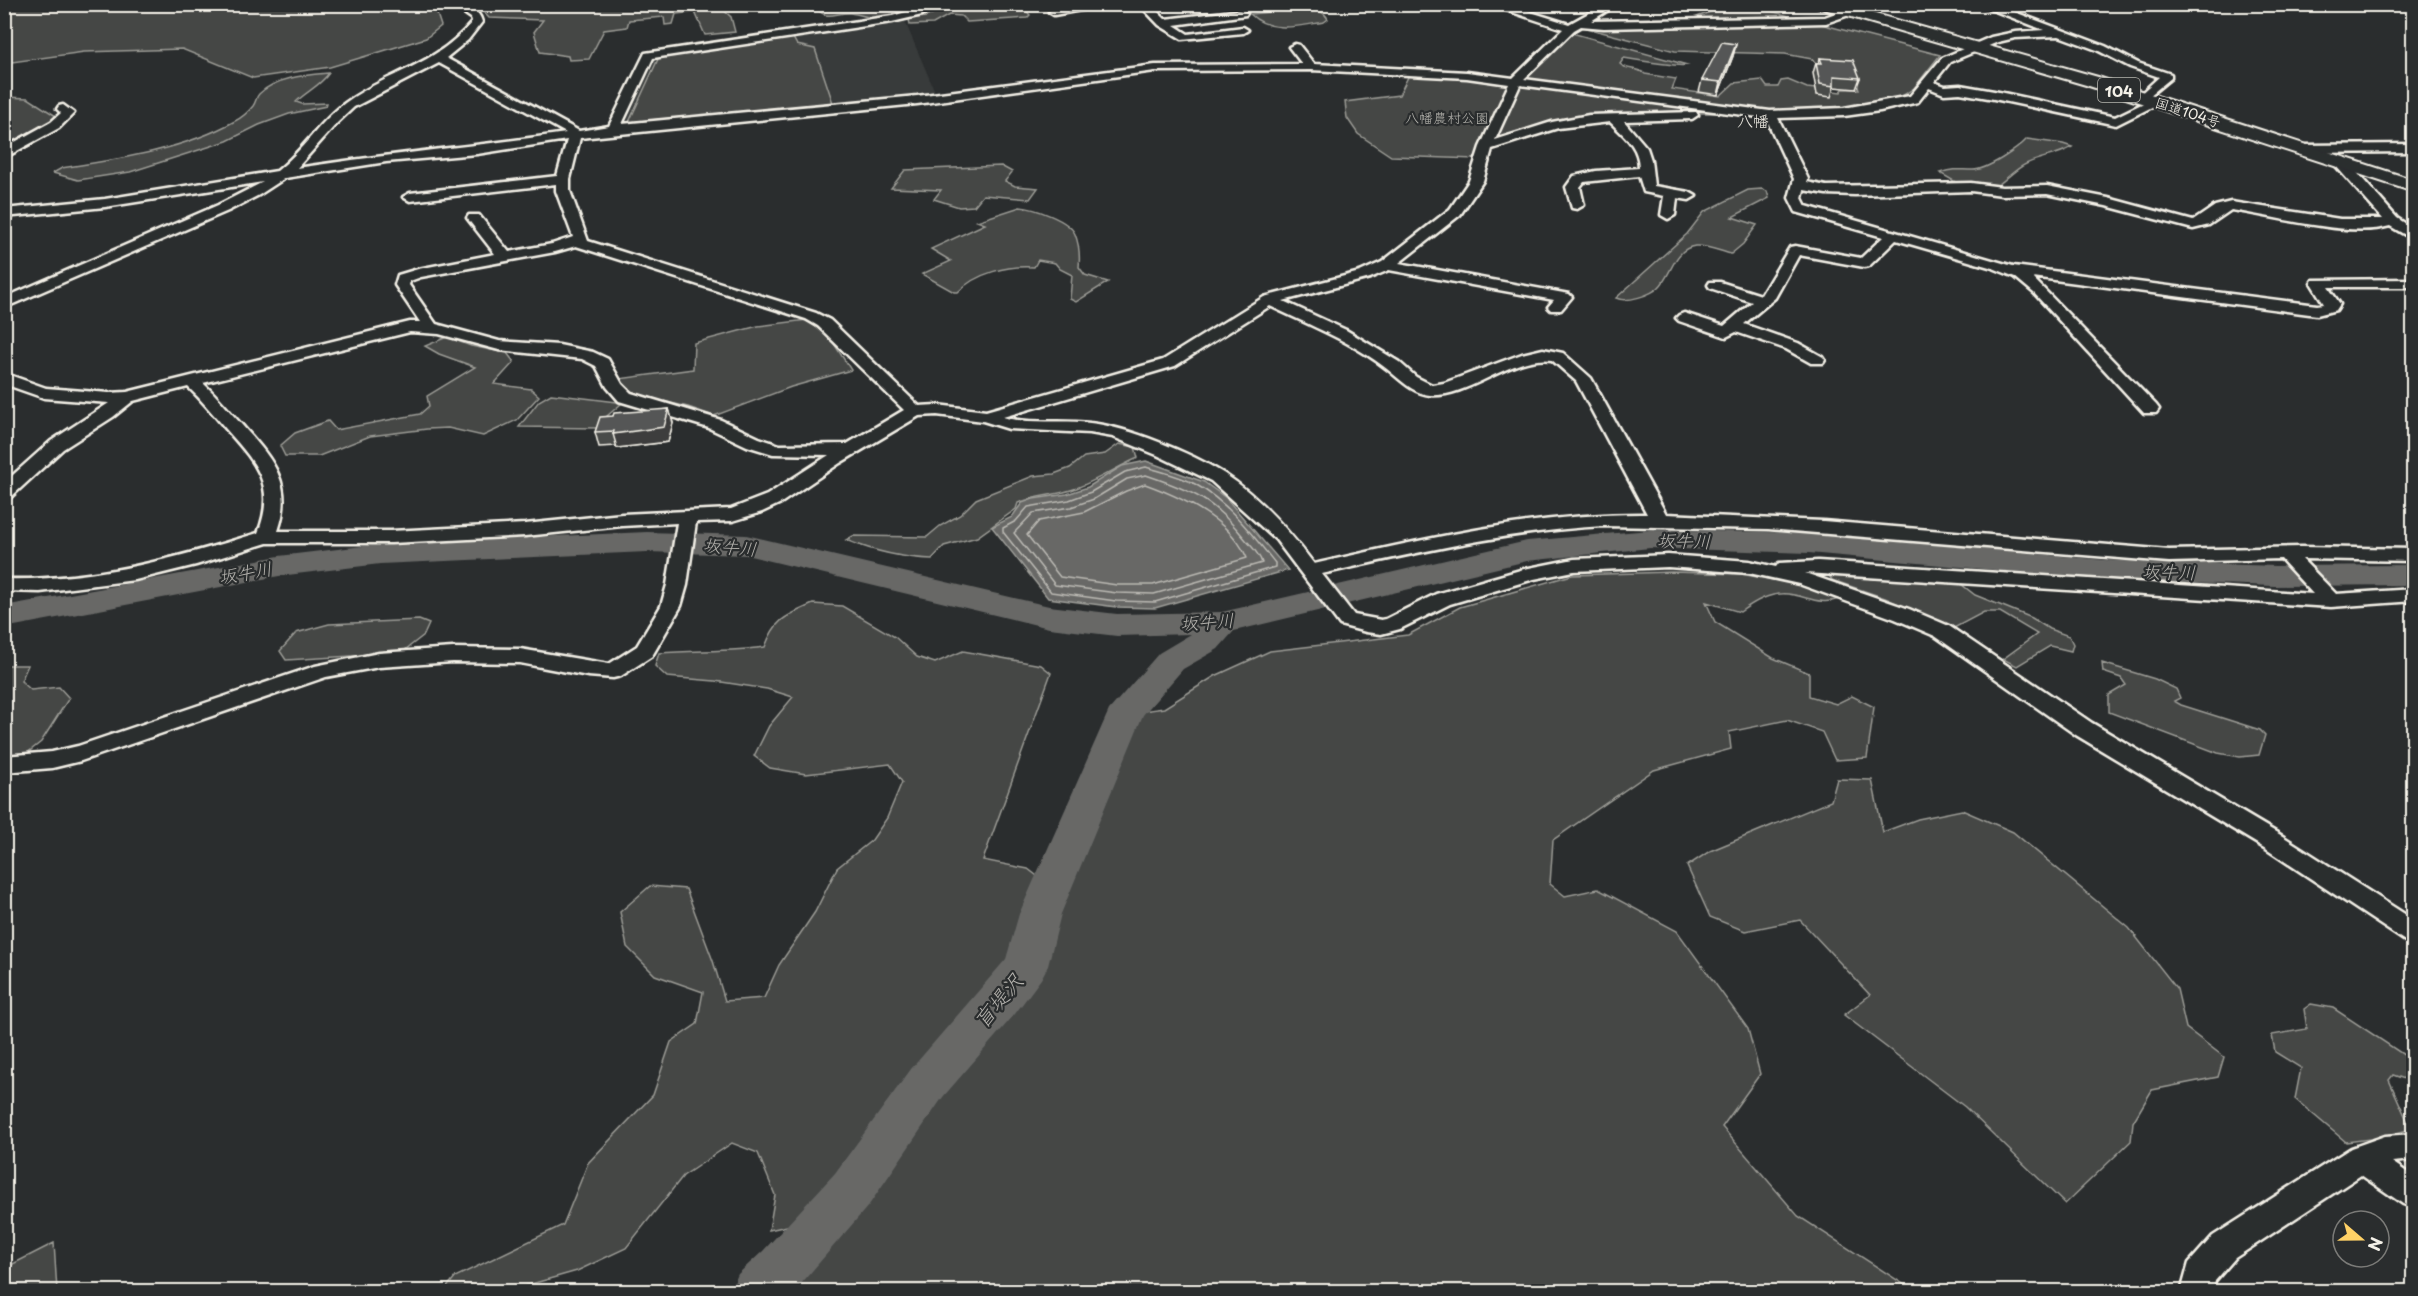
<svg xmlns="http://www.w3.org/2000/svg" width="2418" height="1296" font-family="'Playpen Sans','Klee One',sans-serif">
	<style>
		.built { fill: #373a3a }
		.green { fill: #444645; stroke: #9c9c96; stroke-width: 1.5 }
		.water { fill: #676866; stroke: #9f9f9a; stroke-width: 1.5 }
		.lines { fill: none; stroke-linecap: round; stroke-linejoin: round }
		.shore { stroke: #bcbab4; stroke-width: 1.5 }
		.river { fill: #676866; fill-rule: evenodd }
		.minor-casing { stroke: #f4f1e8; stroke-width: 5 }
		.highway-casing { stroke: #f4f1e8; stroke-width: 4 }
		.minor { fill: #2a2d2e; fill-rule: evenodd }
		.highway { fill: #2a2d2e; fill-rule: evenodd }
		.wall { fill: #494b4a; stroke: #f4f1e8; stroke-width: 1.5 }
		.shaded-wall { fill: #3c3d3c; stroke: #f4f1e8; stroke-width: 1.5 }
		.building { fill: #555756; stroke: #f4f1e8; stroke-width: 1.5 }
		.labels { text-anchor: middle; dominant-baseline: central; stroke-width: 4.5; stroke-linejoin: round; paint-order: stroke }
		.far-street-label { font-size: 14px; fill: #f4f1e8; stroke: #2a2d2e }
		.far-park-label { font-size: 14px; fill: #b6b5af; stroke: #2a2d2e }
		.shield { fill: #2a2d2e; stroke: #b7b6b0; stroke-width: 1.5 }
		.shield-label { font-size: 15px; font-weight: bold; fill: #f4f1e8 }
		.far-quarter-label { font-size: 16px; fill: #f4f1e8; stroke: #2a2d2e }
		.water-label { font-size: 18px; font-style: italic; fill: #b5b3ae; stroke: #2a2d2e }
		.near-water-label { font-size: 21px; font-style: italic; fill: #b5b3ae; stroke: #2a2d2e }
	</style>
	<rect width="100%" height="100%" fill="#2a2d2e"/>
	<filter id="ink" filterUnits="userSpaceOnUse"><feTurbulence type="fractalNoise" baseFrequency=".0167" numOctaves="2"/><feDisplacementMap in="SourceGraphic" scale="12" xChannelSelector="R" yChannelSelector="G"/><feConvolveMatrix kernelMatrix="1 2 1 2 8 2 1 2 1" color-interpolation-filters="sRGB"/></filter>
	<g filter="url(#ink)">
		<!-- built -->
		<path class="built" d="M903,17L937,96L620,126L654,55Z"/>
		<!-- green -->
		<path class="green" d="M422,4L436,11L441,26L426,38L330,67L253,78L182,49L84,52L5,63V5Z
			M477,5H718L731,17L735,32L705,35L695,12L676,14L673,24L665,25L664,17L629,20L627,27L604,30L589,59L569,60L568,56L540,52L534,32L543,20L489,18Z
			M814,5H932C916,11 896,19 878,19C869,18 860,14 850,13C834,12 827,23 814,5Z
			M950,5H1004L1010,8L1023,7L1030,15L1027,18L967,22L961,16L949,15L933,24L910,25L909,19L926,17Z
			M1751,6L1940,55L1914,88L1899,98L1884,102L1812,113H1700L1582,117L1499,142L1496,138L1517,85L1572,33L1687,65C1679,67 1636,60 1624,58L1620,64C1627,71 1638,67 1645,74L1676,79L1672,89L1720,96L1734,83L1762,80L1767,87H1778L1781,81L1788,80L1807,88L1841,92L1843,89H1859L1853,71L1816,63L1812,59L1785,54L1675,51L1582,27L1679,24L1720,8Z
			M1307,8C1315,10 1324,10 1328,19L1324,22C1298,26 1271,34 1250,14Z
			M792,36L797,45L815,49L833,103L629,122L659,57Z
			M329,73C320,86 307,91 296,102L302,104L327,103L326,106L289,114L259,125L227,141L130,172L78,180L53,173L62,168C120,159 183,150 235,121C241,118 249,111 253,106C256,102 256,97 259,94C276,77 307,75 329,73Z
			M1409,75L1460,77L1509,82L1493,116L1476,159L1391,156L1358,134L1347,118L1345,102L1399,95Z
			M5,97L28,98L56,116L51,123L5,149Z
			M2027,139L2063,144L2072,147C2057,156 2042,156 2026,164C2015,169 2006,180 1995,187L1959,184L1940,173C1956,168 1958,170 1973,170C1987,170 2018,149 2027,139Z
			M1001,166L1012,172L1005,181L1015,186L1038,188L1030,199L983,195L974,206L959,207L934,199L941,190L891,188L905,170Z
			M1762,189L1767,191L1769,198L1732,217L1757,225L1743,244L1731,254C1719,251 1707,245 1695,246C1674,249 1672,274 1659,287C1651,295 1627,303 1616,298L1687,234L1704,212L1748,190Z
			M1020,207C1034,208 1069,220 1075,234C1079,244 1080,256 1079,267L1085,275L1108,282L1076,302L1070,299L1072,275L1060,269L1055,263L1038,260L1034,267C1008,265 976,273 958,292H954L922,274L951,261L931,249L985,224L977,221Z
			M807,320L831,339L851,370L791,387L714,416L688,407L637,395L628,391L619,379L693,369L694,343L758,326Z
			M447,337L471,346L507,353L514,362L494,384L531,389L539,396L517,420L483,436L448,428L427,429L370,436L319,456H285L280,446L295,433L328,421L336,430L420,414L429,406L427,396L475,367L439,354L425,346Z
			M551,394L617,402L621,404L607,416L599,428L519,427L539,401Z
			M1119,444L1135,447L1138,458C1117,467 1096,481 1074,489C1055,496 1036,495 1018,503L1016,509L977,537L944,546L932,559C903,558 873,551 846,540L853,536L927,537L940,526L960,515L976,499L1033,476L1054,474L1070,468L1084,457L1105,454Z
			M1672,572L1741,574L1796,584L1839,599C1821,606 1806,596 1788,594C1770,592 1754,602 1740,612L1706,602L1715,622L1773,658L1809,673V696L1836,704L1852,696L1874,707L1867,758L1835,760L1822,732L1787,720L1729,732L1731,749L1654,770L1553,840L1550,884L1565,896L1598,889L1677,931L1748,1029L1760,1074L1722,1127L1798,1216L1905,1285L1904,1291H776L813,1258L937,1091L1017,991L1041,954L1065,877L1136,712L1164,708L1215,676L1270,651L1408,635L1460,607L1572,575Z
			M1828,574L1951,582L1962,585L1975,595L2032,618L2049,629L2069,636L2073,644L2071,651L2050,646L2017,666L2003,659L2037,634L2000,612H1984L1954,628L1885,598L1832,580Z
			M813,604L842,606L895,637L917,657L935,663L963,651L1041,665L1051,673L983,860L1028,869L1041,879L1020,945L1007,971L911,1084L845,1175L796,1224L769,1230L775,1195L758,1153L732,1143L683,1176L626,1248L577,1271L507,1291H444L455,1277L563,1225L588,1163L653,1095L671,1042L697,1024L703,992L655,975L627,947L620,912L650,886L686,889L713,961L725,1001L764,998L779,965L815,912L837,868L872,840L887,818L902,782L890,764L806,774L770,768L754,756L769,726L793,697L767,689L715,681L667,677L655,666L659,653C695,650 730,652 765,647C776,618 786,616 813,604Z
			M419,620L429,624L424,635L401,653L286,660L280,651L296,633L329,624Z
			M2102,663L2155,679L2176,689L2180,698L2174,701L2181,705L2260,730L2265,735L2259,755L2240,757L2218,753L2109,712V695L2126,685L2121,678L2103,672Z
			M4,665H28L21,681L31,690L59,687L69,698L41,742L22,757L5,758Z
			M1837,779L1872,780L1883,832L1918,819L1962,810L2013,832L2129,928L2177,989L2186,1028L2224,1057L2218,1077L2152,1090L2133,1122L2131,1141L2065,1204L1965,1107L1844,1015L1870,995L1800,920L1745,931L1710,917L1687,866L1710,851L1831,801Z
			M2311,1004L2333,1008L2413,1061V1082L2393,1075L2389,1080L2411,1129L2378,1138L2346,1142L2295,1099L2301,1068L2275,1052L2272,1035L2307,1029L2304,1009Z
			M54,1243L57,1291H5V1268Z"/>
		<!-- water -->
		<path class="water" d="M1146,461L1204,482L1226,498L1288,570L1155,608L1116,607L1048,598L992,527L1012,517L1022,503L1033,499L1067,494L1088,487L1122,466Z"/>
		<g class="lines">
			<!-- shore -->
			<path class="shore" d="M1146,467C1162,472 1180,476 1195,484C1228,502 1252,534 1275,563V567L1155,602L1116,601L1051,592L1003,532V528L1016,521L1028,507L1069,500L1091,492L1125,472Z
				M1146,475C1193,491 1214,500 1246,540C1252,547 1260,555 1262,563L1154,594L1117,593L1055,585L1014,533L1033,513L1071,507L1094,499L1127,479Z
				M1145,484C1181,497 1231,520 1247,558L1153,585H1117L1060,577L1027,535L1039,521L1084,512L1126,491Z"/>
			<!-- river -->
			<path class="river" d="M1650,530L1809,533L2104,560L2275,566L2414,565V585L2275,586L2104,580L1809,553L1650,548L1527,561L1234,631L1218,649L1183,669L1143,715L1061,914L1048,966L1041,979L1015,1014L943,1097L869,1205L794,1292H730L738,1274L763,1251L835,1173L911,1069L1006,959L1019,914L1109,710L1159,653L1191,634L1117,636L1049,628L746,555L647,552L380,564L279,576L4,628V606L279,556L380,544L647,532L746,535L1049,606L1117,614L1222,612L1527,541Z"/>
			<defs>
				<path id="minor" d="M451,4C464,4 479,8 482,22L468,40L446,58L579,131L609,126L645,53L892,16C909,12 925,4 942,4L922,15L892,22L653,58L622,124L917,96L1155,65L1302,64L1289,47L1295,44L1299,45L1314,64L1467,72L1513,78L1563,29L1488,4H1505L1569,24L1605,4H1618L1591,21L1825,17L1844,10H1852V14L1826,23L1604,28L1581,26L1574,30L1524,79L1770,111L1844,108L1910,96L1942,58L1991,37L2015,32L2044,30L1977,4H1993L2105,46L2138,63L2171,74V78L2143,101L2137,97L2159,77L2130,67L2097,50L2059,36L2015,38L1998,42L1950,62L1934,82L1945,86L1960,85L1994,91L2115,117L2152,99H2160L2162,102L2116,125L1994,99L1960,93L1944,94L1929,88L1918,102L1880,111L1844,116L1778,118L1808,179L1807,182L1826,186L1971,183L2002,187L2047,186L2108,198L2193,221L2215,206L2231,202L2340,219H2383L2335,165L2334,162L2335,159H2345L2397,218L2414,229V240L2390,226C2350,238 2274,216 2231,210L2209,225L2193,229L2106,206L2047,194L2002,195L1971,191L1855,195L1826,194L1804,190L1802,198L1806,206L2013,266L2317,305L2324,304L2311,283L2313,280L2414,279V287H2328L2340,304L2336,310L2317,315L2032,277L2156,405L2159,409L2156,413H2144L2034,293L2015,277L1993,268L1896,240L1869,266L1864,267L1799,255L1775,298L1744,324L1798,343L1823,357L1825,360L1823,363H1811L1786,349L1736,332L1726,337L1679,321L1676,318L1679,315L1684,313L1724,326L1752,302L1710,288L1708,285L1710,282H1720L1761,295L1790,247L1795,246L1861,258L1883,237L1796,212L1789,198L1794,179L1766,118L1520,85L1495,140L1552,122L1589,115L1696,112L1698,115L1692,119L1624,121L1647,148L1651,160L1654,186L1689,192L1696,196L1689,200L1677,198L1675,215L1668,219L1661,215L1664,196L1644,192L1639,176L1584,182L1580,187L1584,205L1577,209L1572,208L1566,187L1574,176L1596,171L1639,168C1639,147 1625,136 1610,122L1558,128L1492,149L1483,181L1460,215L1399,263L1569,294L1572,297L1561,310H1551L1548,307L1554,300L1389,270L1370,278L1283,301L1346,330L1399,362L1416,377L1432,385L1444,383L1522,354L1543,349L1563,353L1591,378L1666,514L1823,521L2169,550L2301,547L2414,549V561L2302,559L2336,594L2414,589V601L2331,607L1805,573L1909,609L1949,626L2092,723L2284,837L2414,920V944L2405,941L2266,849L2076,735L1935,636L1895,619L1799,584L1749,573L1668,567L1574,571L1534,579L1450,604L1400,629L1381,634L1366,632L1340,625L1276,540L1211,481L1157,455L1113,437L1090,433L1009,429L983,421L937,415L919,416L840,463L781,503L762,512L732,521L696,522L687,585L681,606L652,656L621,676L613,678L588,676L520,663L453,662L379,667L326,677L81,761L52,768L4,772V756L52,752L78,746L315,666L379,653L453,648L520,649L609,664L637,646L661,606L667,585L677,523L622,526L525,536L391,543H267L196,565L135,580L40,592L4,591V579C92,581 175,559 258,533C277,485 256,463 226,429C214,415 202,400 188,387L133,401L113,417L63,449L11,497L4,498V483L51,441L109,403L44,398L4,384V373L46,388L109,393L127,392L410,322H420L395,285L398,275L418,269L495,254L467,218L469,215H479L509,252L552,244L573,237L556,191V184L410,201L403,197L410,193L557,176L567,140L477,154L386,162L285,178L259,195L228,211L4,308V298L218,205L263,182L105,207L4,217V209L105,199L277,171C303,151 319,122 345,103C389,71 434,67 472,22L471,18ZM439,63L566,133C477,146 387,154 297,168L337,123L354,107ZM1311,70L1467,78L1509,84L1480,147L1469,181L1450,209L1382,262L1360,272L1264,297L1163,360L986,411L937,405L919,406L830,320L816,313L588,241L570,191V179L580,138L917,104L1155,71ZM576,246L806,319L818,326L904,410L847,444L780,445L759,438L721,420L631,393L622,384L608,359L593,352L559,345L499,341L436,324L409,285L410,281L421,277L555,252ZM1270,306C1309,325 1353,342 1387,369C1400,379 1412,393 1430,395C1470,398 1512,354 1552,360L1576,381L1647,514C1534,513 1424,539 1314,564C1289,531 1259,496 1223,473C1191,453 1128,427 1090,423C1062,419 1030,425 1003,417L1175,366ZM410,332L439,334L499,350L582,359L596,366L607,387L619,401L709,428L747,446L773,454L829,455L767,495L731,509L622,514L525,524L391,531H278C295,482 271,458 241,424C229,411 217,396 203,383ZM1604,526L1768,529L2169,562L2281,559L2313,594L1818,561L1779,563L1776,567L1749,561L1668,555L1574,559L1524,569L1436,594L1386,619L1381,620L1354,615L1322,574C1416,553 1508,531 1604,526Z
					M1084,4H1114L1054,15L1049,12L1054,9Z
					M1139,4H1150L1165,19L1242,10L1247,13L1246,15L1174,25L1188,34L1243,27L1248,30L1243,33L1182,39L1159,25Z
					M63,105L74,113L59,128L4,158V148L51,122L61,113L57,109L59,106Z
					M2414,144V152L2302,153L2296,149L2302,145Z
					M2414,1134V1160L2392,1162L2414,1177V1208L2403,1204L2361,1175L2235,1258L2215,1281L2213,1292H2181L2189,1263L2213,1236L2351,1148L2385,1136Z"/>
				<path id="highway" d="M1815,4H1840L2098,77L2414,180V192L2086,85L1817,7Z"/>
			</defs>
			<!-- minor casing -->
			<use href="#minor" class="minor-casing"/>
			<!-- highway casing -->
			<use href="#highway" class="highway-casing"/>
			<!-- minor -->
			<use href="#minor" class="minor"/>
			<!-- highway -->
			<use href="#highway" class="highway"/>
		</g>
		<!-- wall -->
		<path class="wall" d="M1736,44L1733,56L1718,95L1699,92L1702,80Z
			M1820,58L1860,78L1856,89L1834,87L1831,97L1817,95L1813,73L1816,63H1819Z
			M669,409L673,423L668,442L617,448V446L599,447L595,432L613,416Z"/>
		<!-- shaded-wall -->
		<path class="shaded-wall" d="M1736,44L1733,56L1718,95L1721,82Z
			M669,409L673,423L668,442L617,448L613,434Z"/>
		<!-- building -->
		<path class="building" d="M1722,42L1736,44L1721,82L1702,80Z
			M1820,58L1853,60L1860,78L1834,76V86L1820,84L1816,63H1822Z
			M669,409L664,427L613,434L614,431L595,432L600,417L613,416L614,413Z"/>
	</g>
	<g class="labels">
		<!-- far-street labels -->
		<g class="far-street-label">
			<text transform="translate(2188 112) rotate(18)">国道104号</text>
		</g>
		<!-- far-park labels -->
		<g class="far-park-label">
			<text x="1447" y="117">八幡農村公園</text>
		</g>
		<!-- shield labels -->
		<rect class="shield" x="2098" y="78" width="42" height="24" rx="4.5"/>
		<g class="shield-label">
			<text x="2119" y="90">104</text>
		</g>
		<!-- far-quarter labels -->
		<g class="far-quarter-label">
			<text x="1753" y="120">八幡</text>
		</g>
		<!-- water labels -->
		<g class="water-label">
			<text transform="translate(1684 540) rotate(1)">坂牛川</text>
			<text transform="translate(730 546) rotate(5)">坂牛川</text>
			<text transform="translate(2169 571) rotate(1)">坂牛川</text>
			<text transform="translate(245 572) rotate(-10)">坂牛川</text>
			<text transform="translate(1207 621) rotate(-4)">坂牛川</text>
		</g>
		<!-- near-water labels -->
		<g class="near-water-label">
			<text transform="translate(997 1000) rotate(-50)">盲堤沢</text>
		</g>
	</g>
	<!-- margin -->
	<rect width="2418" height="1296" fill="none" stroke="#2a2d2e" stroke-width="24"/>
	<rect x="12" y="12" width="2394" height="1272" fill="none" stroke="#f4f1e8" stroke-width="2" filter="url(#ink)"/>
	<!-- north arrow -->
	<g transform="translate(2361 1239) rotate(110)"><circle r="28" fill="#2a2d2e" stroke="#7b7b78" stroke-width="1.5"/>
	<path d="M0-4.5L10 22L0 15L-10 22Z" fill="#ffd166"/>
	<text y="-9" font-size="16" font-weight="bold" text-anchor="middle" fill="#f4f1e8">N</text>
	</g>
</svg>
